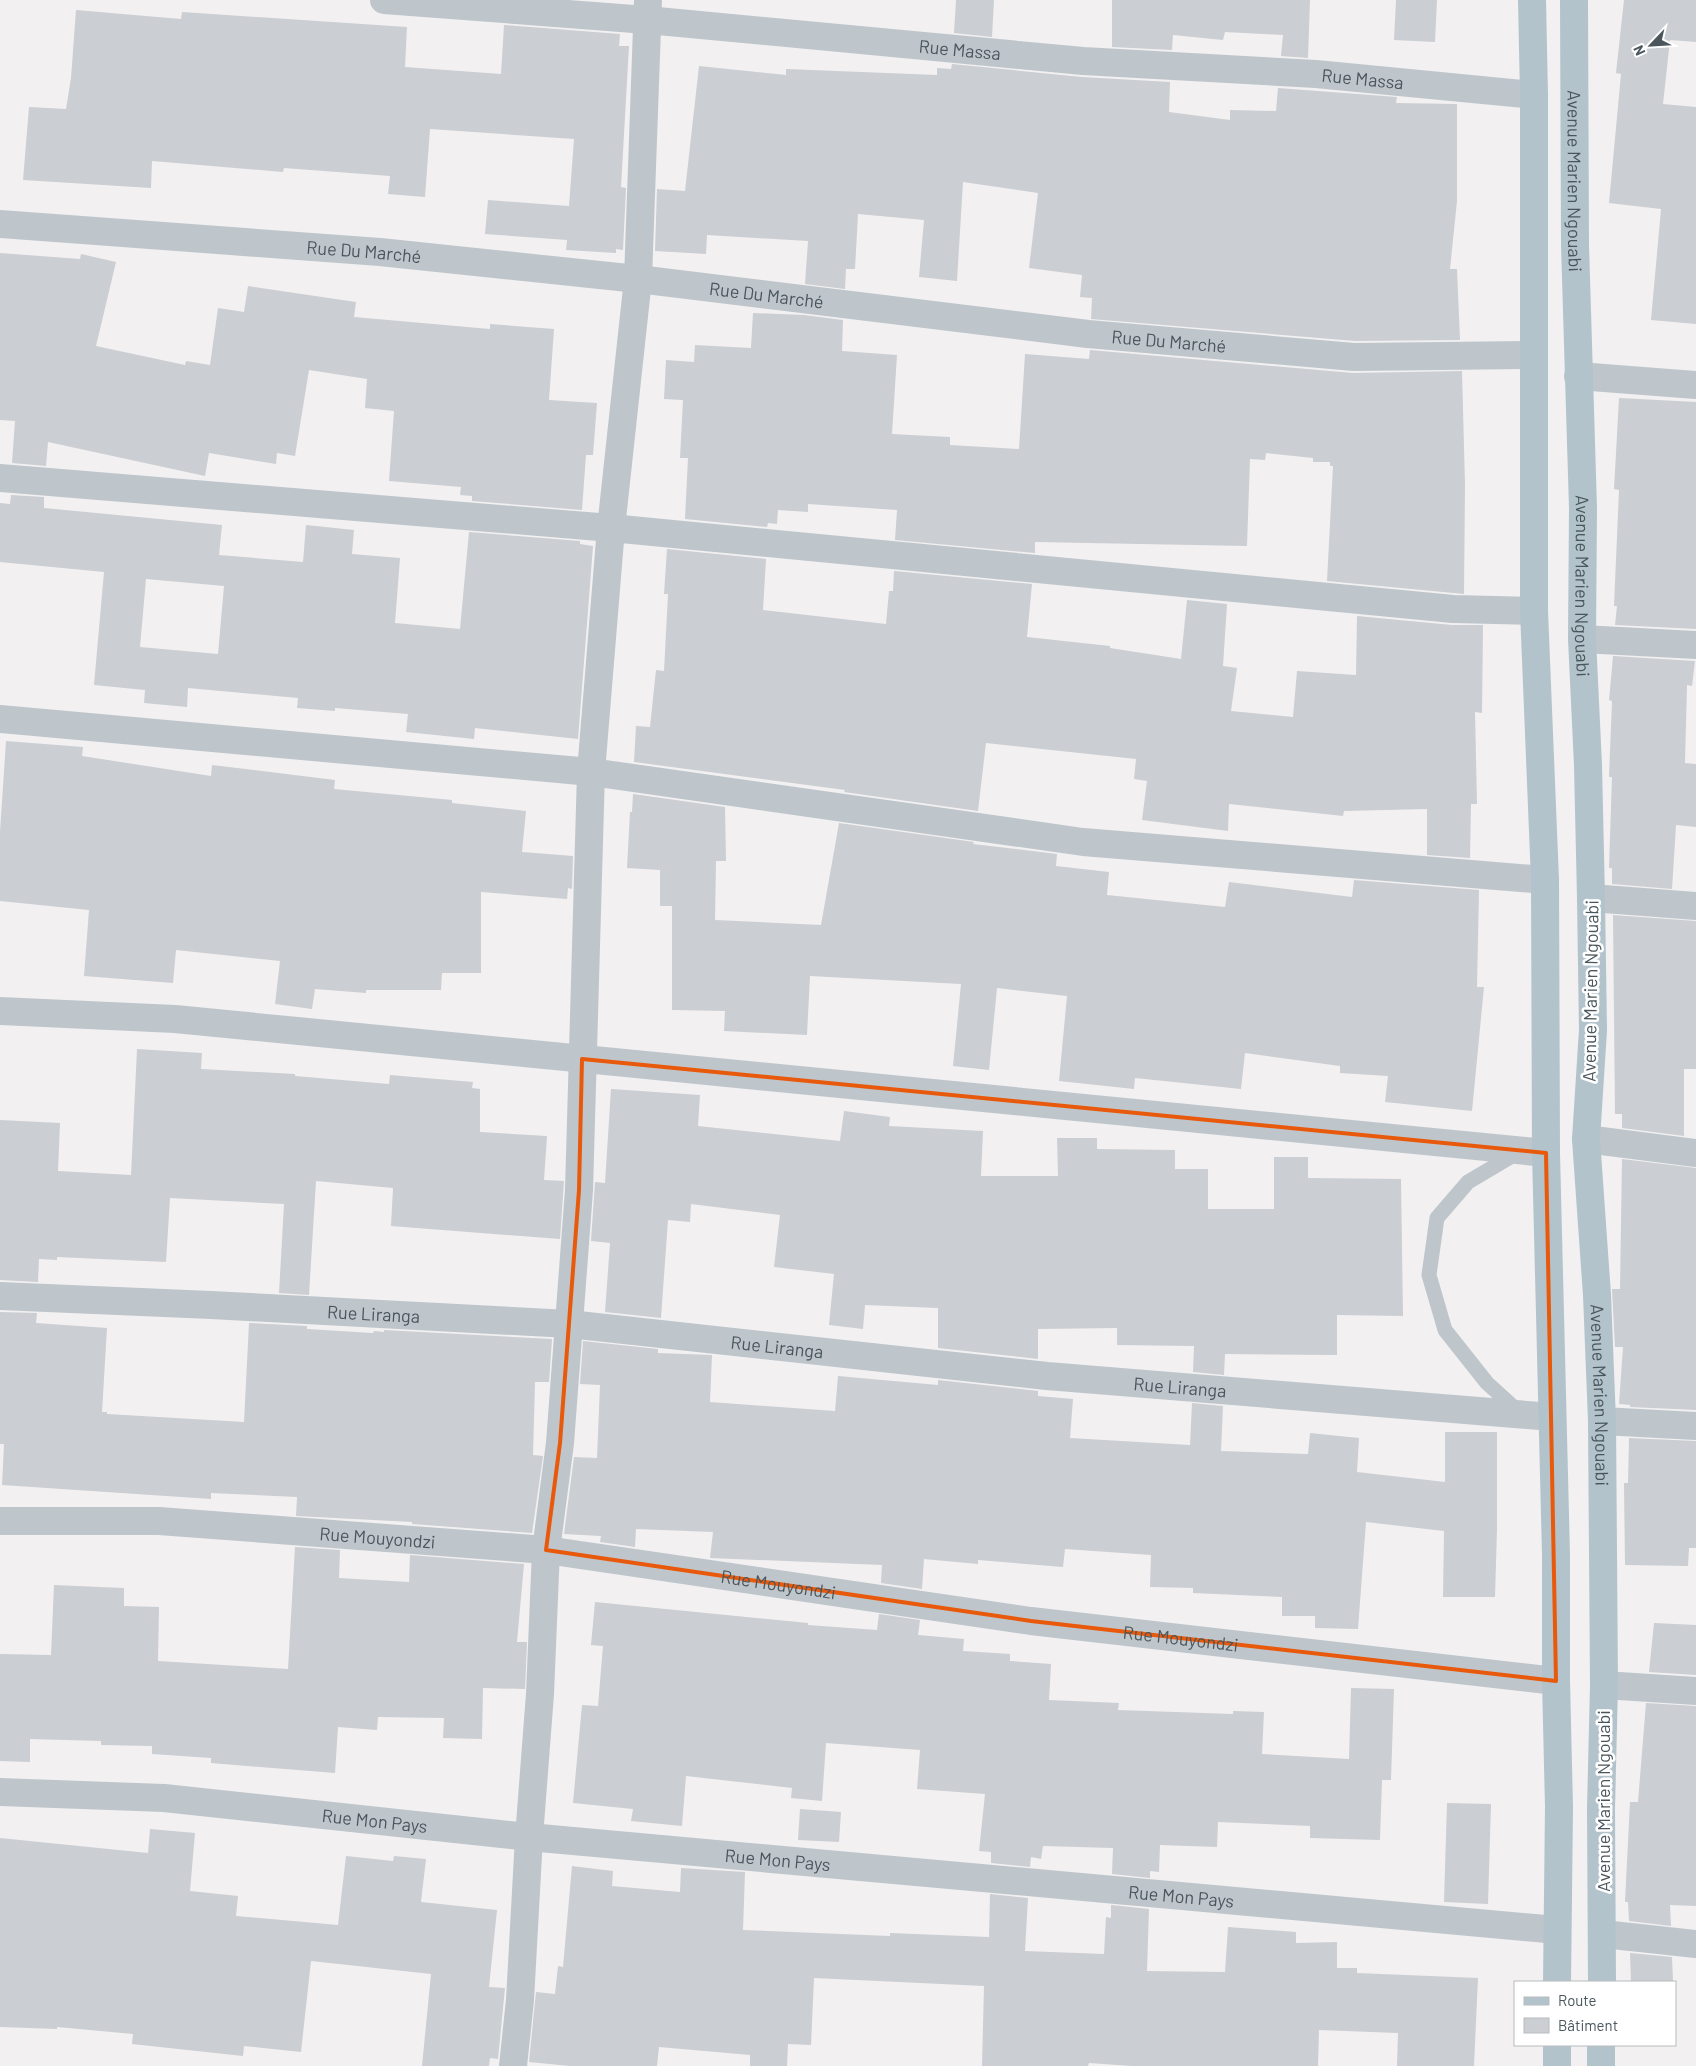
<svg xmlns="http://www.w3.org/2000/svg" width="1696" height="2066" font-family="Barlow,sans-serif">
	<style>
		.building { fill: #cbced2; fill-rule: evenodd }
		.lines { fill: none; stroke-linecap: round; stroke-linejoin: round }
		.service { stroke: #bec6cb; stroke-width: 15 }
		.minor { stroke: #bec6cb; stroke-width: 28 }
		.primary { stroke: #b3c3cb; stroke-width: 28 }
		.marked { fill: none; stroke: #e8590c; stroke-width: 4; stroke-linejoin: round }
		.labels { text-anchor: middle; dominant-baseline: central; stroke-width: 5; stroke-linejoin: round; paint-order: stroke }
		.street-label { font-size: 18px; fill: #4a565c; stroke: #fff }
	</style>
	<rect width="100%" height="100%" fill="#f2f0f1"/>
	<!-- building -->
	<path class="building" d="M956,0H994L992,37L954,33Z
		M1112,0H1310L1308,58L1281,56L1283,35L1225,32L1223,40L1173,35L1172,50L1112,47Z
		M1396,0H1437L1435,42L1394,40Z
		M1624,0H1696V42L1670,40L1663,104L1696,107V324L1651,320L1661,209L1609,203L1621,74L1616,73Z
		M76,10L181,19L182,12L407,27L405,67L501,74L504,25L620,34L619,46H629L621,187L626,188L623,250L616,249V253L566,250L567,240L485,234L488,200L569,206L574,139L430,129L425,197L388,194L390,176L284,168L283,172L152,161L151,188L23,180L29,107L66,109L71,78Z
		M952,64L1082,77L1170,82L1169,112L1230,120V110L1276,111L1278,88L1397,97L1396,103L1457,104V201L1450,269H1457L1460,340L1355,341L1091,319L1092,298L1080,297L1082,275L1029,268L1038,193L963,182L957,281L919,277L924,220L858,214L855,269H846L845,289L805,284L808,241L707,235L706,254L655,251L657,189L685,191L699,66L786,75V69L937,75V68L951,69Z
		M0,253L80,259L81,254L116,262L96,346L185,365L186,361L210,365L218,308L244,312L248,286L356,302L354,317L490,329V324L554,329L549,400L597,403L593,455H586L582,510L472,501V496L460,495L461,487L389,481L394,411L365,408L367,379L309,370L295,456L277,453L276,464L209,453L205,476L48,442L46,466L12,463L15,421L0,420Z
		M753,313L804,315L843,320L842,351L897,355L892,434L950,437V445L1019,449L1025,354L1089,359L1090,350L1353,373L1462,371L1465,485L1464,594L1327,581L1333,466H1330V462H1313V458L1266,453L1265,460L1250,459L1247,546L1035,542V553L895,540L897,510L808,504V512L778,510L777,524L768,523L767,527L685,519L688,458H680L683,400L664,399L666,360L694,362L695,345L751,348Z
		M1619,398L1696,402V629L1615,625L1617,606H1614L1619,490L1614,489Z
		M11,495L44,497V508L222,525L219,555L303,562L306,525L354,530L352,554L400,558L395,623L460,629L469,532L580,541V544L593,546L578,739L475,728L474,739L406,732L408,714L335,708V711L297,708L298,698L188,688L187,707L144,703L145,690L94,685L104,572L0,562V503L10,504ZM146,579L224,586L218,654L140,647Z
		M667,549L766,559L763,610L886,624L889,591H893L894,571L1032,584L1027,637L1110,646V648L1181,659L1187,600L1227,604L1223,666L1237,668L1231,711L1293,717L1297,671L1356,675L1357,616L1452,625H1483L1482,713L1475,712L1477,804H1471L1470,858L1427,855V809L1344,811L1343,816L1229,804L1228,831L1142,820L1147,781L1134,779L1136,759L986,743L978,811L844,792L845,790L634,762L636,726L650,727L656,670L664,671L668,594H664Z
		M1613,656L1695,661L1692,686L1687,685L1685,763L1696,764V827L1676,825L1672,889L1612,884V868H1609L1612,777H1609L1612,701L1609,700Z
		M6,741L83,747L82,756L211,776L212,765L335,780L334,789L452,800V803L526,811L522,852L573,856L572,889L568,888L567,899L481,892V973H442L441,990H366V993L315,989L312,1009L275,1004L280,961L176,950L173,983L84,976L89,910L0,901V832Z
		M633,794L725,807L726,861H716L715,920L821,925L839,823L974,842L973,844L1057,854L1056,866L1109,872L1107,895L1225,907L1229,882L1352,897L1354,880L1479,890L1477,987H1484L1472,1111L1385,1102L1388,1076L1340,1073V1066L1245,1053L1241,1089L1135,1078L1134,1089L1059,1081L1067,996L997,988L989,1070L953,1066L961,984L810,976L807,1035L724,1031L725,1011L672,1010V906H660V870L627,868L630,812H632Z
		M1613,915L1696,921V1069H1684V1136L1622,1128V1114H1615Z
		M137,1049L202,1053L201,1069L295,1074V1076L389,1084L390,1075L473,1082L472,1088L480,1089V1132L547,1136L544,1180L564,1181L560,1239L391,1226L393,1188L316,1181L309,1295L279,1293L284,1204L170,1198L166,1262L57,1257V1260L39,1259L38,1282L0,1280V1120L60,1123L58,1171L131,1175Z
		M611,1089L700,1095L698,1126L840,1141L844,1111L890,1117L889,1126L983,1131L981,1176H1058L1057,1138H1097V1149L1175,1150V1169H1208V1209H1274V1157H1308V1178L1401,1179L1403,1316L1337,1315V1355L1225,1354L1224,1375L1193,1372L1194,1346L1117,1345V1328L1038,1329V1359L938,1348V1308L865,1305L863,1329L829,1325L834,1274L774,1267L780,1215L691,1204L690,1222L668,1220L661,1318L605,1312L610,1243L591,1241L595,1182L605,1183Z
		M1622,1159L1696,1168V1410L1630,1407V1405L1619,1404L1623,1347H1615L1612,1289H1620Z
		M0,1312L37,1313L36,1323L107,1328L102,1412H107V1414L244,1422L249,1323L307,1326V1329L373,1333L374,1331L384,1332V1330L552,1339L549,1382H535L533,1455L543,1456L532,1533L412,1524V1522L296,1516L297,1497L211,1493V1499L2,1485L4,1444H0Z
		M583,1341L658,1349V1353L712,1355L710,1402L835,1411L838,1376L938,1385V1380L1038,1391V1396L1073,1399L1070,1438L1190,1445L1192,1403L1223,1406L1221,1451L1308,1454L1310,1433L1359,1438L1357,1472L1445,1482V1432H1497V1529L1495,1597H1443L1444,1531L1366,1522L1358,1629L1315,1628V1616H1282V1597L1193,1593V1588L1150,1587L1151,1555L1065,1549L1063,1567L978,1560V1564L924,1559L922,1589L881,1583L882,1565L710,1558L713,1532L636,1529L635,1547L600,1542L601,1536L564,1534L574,1457L597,1458L600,1385L580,1384Z
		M1629,1438L1696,1441V1548H1689L1688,1566L1625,1565L1624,1483H1628Z
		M295,1547L340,1550L339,1578L409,1582L410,1555L524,1564L517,1642H527L525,1689L483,1688L482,1739L443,1738L444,1718L378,1717L377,1730L338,1727L335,1773L211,1763V1758L152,1754V1746L101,1745V1741L30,1739V1762L0,1761V1654L51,1655L54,1585L124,1588V1606L159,1607L158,1661L288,1669Z
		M595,1602L808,1623V1625L877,1630L879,1614L920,1620L918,1635L964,1639L963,1651L1010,1654V1661L1051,1664L1049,1700L1119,1703L1118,1710L1233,1714V1711L1264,1712L1262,1754L1349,1759L1351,1688L1394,1689L1391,1780H1382L1380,1840L1310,1838V1826L1218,1822L1217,1847L1160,1845L1159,1872L1150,1871V1878L1112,1874L1113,1848L1043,1846L1041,1859L1031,1857L1030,1867L991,1863V1852L979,1851L985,1794L917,1789L920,1750L826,1743L822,1801L791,1798L792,1788L686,1776L682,1826L631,1821L633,1809L573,1803L582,1705L598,1706L603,1646L591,1645Z
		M1654,1623L1696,1625V1675L1649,1672Z
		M1646,1703L1696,1706V1906L1670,1905L1671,1926L1629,1921L1628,1902H1625L1630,1802H1638Z
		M1447,1803L1491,1804L1488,1904L1444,1902Z
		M800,1809L841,1812L839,1842L798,1840Z
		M150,1829L195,1833L190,1891L238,1896L236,1916L338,1925L346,1856L393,1861L394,1856L426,1859L421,1902L497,1910L489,1987L505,1988L498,2059L490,2058L489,2066H422L431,1974L311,1961L301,2052L244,2046L243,2056L132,2044L133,2034L57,2027V2029L0,2027V1838L148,1853Z
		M572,1866L613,1871L612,1886L680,1892L681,1868L745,1872L743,1930L890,1936V1933L989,1937L990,1894L1028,1898L1025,1951L1104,1954L1106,1917L1111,1918V1905L1149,1909L1147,1971L1225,1972L1228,1927L1296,1932V1943L1337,1942V1968H1357V1973L1478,1978L1474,2066H1397L1398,2033L1319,2030L1318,2066H1132L1089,2063L1088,2066H982L984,1986L814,1978L811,2045L788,2044L787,2066H750V2055L659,2047L657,2066H570L529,2062L536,1992L555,1994L558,1966L563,1967Z
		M1630,1953L1672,1957L1673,1982H1631Z"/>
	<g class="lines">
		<!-- service -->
		<path class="service" d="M1517,1153L1468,1182L1437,1218L1429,1275L1445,1330L1487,1383L1519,1412"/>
		<!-- minor -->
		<g class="minor">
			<path id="s1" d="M384,0L647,20L1083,61L1316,74L1534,95"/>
			<path id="s2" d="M0,224L380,252L638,279L1088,334L1354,357L1534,355"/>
			<path d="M1578,376L1696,385"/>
			<path d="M0,478L611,528L1453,609L1534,611"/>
			<path d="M1582,639L1696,645"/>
			<path d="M0,719L591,772L1083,842L1545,880"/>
			<path d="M1591,898L1696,906"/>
			<path d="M0,1011L175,1019L1546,1153"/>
			<path d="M1586,1139L1696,1153"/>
			<path id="s3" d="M0,1296L211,1305L569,1324L1047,1376L1552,1417"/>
			<path d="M1602,1421L1696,1426"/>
			<path id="s4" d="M0,1521H159L546,1550L1031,1621L1556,1681"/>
			<path d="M1604,1685L1696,1691"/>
			<path id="s5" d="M0,1792L164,1798L529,1837L1557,1930"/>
			<path d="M1603,1934L1696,1944"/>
			<path d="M513,2066L520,2000L529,1837L540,1694L546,1550L560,1443L579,1190L591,772L611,528L638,279L648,0"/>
		</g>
		<!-- primary -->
		<g class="primary">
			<path d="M1532,0L1534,95V611L1545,880L1546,1153L1556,1555V1681L1559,1807L1557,1982"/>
			<path id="s6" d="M1574,0L1575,245L1583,508L1582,639L1588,765L1591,898L1593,1030L1586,1139L1597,1295L1602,1421L1604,1685L1601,1809L1602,1982"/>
			<path d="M1557,2045V2066"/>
			<path d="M1601,2066V2045"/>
		</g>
	</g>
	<!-- marked area -->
	<path class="marked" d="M582,1059L1546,1153L1556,1681L1031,1621L546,1550L560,1443L579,1190Z"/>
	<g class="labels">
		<!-- street labels -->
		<g class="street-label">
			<text stroke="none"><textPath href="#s1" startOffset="578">Rue Massa</textPath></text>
			<text stroke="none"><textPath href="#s1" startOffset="982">Rue Massa</textPath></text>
			<text stroke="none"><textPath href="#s6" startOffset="181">Avenue Marien Ngouabi</textPath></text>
			<text stroke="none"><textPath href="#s2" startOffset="365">Rue Du Marché</textPath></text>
			<text stroke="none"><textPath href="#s2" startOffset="770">Rue Du Marché</textPath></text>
			<text stroke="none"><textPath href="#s2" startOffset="1175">Rue Du Marché</textPath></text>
			<text stroke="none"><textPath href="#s6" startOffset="586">Avenue Marien Ngouabi</textPath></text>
			<text transform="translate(1590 991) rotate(-89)">Avenue Marien Ngouabi</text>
			<text stroke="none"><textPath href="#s3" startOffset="374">Rue Liranga</textPath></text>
			<text stroke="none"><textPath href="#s3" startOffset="779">Rue Liranga</textPath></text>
			<text stroke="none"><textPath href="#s3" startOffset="1184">Rue Liranga</textPath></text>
			<text stroke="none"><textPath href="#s6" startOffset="1396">Avenue Marien Ngouabi</textPath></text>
			<text stroke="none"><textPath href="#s4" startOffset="378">Rue Mouyondzi</textPath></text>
			<text stroke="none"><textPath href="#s4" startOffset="782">Rue Mouyondzi</textPath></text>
			<text stroke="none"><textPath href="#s4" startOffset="1188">Rue Mouyondzi</textPath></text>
			<text transform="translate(1603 1801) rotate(-90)">Avenue Marien Ngouabi</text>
			<text stroke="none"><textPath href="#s5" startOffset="376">Rue Mon Pays</textPath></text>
			<text stroke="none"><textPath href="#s5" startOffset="781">Rue Mon Pays</textPath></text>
			<text stroke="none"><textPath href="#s5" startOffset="1186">Rue Mon Pays</textPath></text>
		</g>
	</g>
	<!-- legend -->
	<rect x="1514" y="1981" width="162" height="65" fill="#ffffff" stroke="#b7bbbe"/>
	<rect x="1524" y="1997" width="25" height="8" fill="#b3c3cb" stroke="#b7bbbe"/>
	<text x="1558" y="2006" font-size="15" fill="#4a565c">Route</text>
	<rect x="1524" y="2018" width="25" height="15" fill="#cbced2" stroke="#b7bbbe"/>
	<text x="1558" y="2031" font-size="15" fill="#4a565c">Bâtiment</text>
	<!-- north arrow -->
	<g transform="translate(1651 45) rotate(245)" stroke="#ffffff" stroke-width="4" paint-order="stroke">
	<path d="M0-4L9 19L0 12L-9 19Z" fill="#4a565c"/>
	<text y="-8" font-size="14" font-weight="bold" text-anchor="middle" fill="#4a565c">N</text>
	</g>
</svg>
